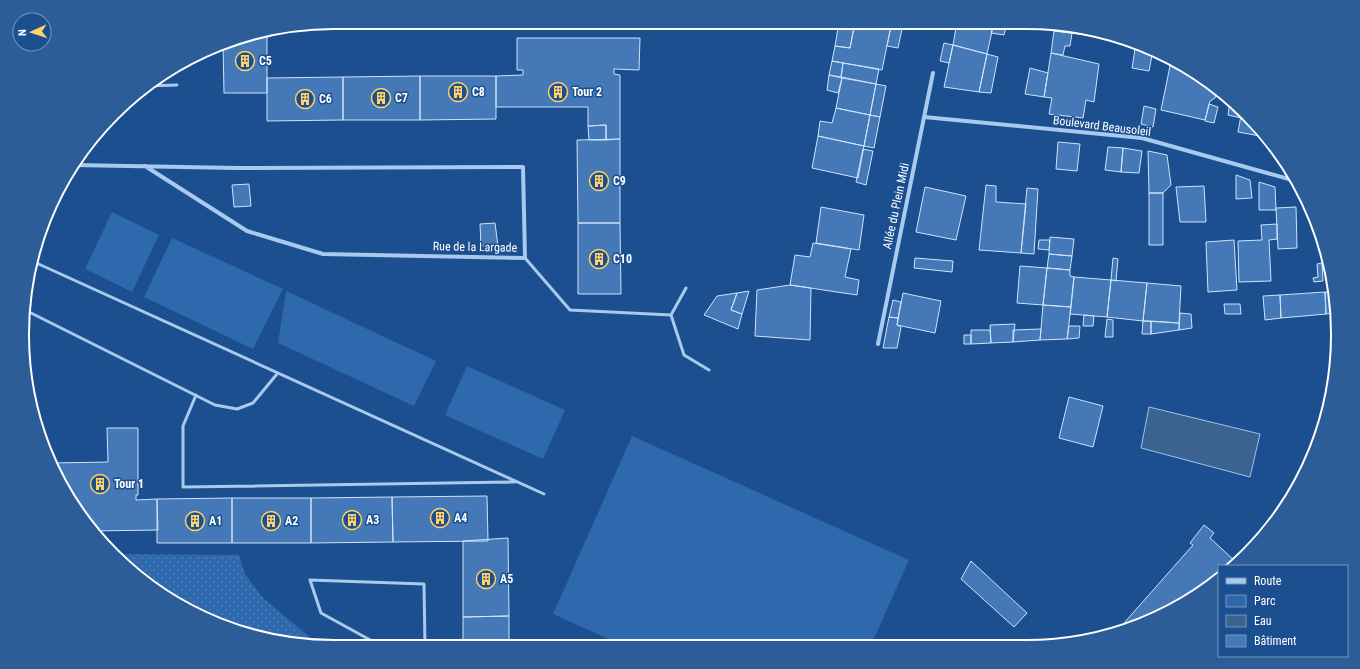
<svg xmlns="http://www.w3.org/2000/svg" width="1360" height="669" font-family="'Roboto Condensed',sans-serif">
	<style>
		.grass { fill: url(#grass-dots) }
		.park { fill: #2e69ad }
		.water { fill: #3c6290; stroke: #9cc4f0 }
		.building { fill: #4478b7; stroke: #cfe3fa }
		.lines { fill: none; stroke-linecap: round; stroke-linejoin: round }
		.service { stroke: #a9c9ee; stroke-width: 3 }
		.minor { stroke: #a9c9ee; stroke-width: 4 }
		.labels { text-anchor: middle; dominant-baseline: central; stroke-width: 3; stroke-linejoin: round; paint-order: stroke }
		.poi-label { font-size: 12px; font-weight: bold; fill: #fff; stroke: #1b4f8f; text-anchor: start }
		.street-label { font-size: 12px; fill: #fff; stroke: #1b4f8f }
		.rim { fill: none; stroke: #fff; stroke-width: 2 }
	</style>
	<defs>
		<pattern id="grass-dots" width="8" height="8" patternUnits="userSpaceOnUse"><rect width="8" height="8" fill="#2e69ad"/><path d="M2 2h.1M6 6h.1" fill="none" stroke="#4d80b9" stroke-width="1.8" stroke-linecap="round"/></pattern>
	</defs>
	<rect width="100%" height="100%" fill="#1b4f8f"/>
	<!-- grass -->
	<path class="grass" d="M114,554L239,555L245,574L262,597L319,645L273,641L215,623L128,569Z"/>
	<!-- park -->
	<path class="park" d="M112,212L159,235L132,292L85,269Z
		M172,238L283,289L253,349L144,297Z
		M286,291L436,361L414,406L278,343Z
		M467,366L565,410L543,459L445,415Z
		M632,436L909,560L871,645L624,646L553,614Z"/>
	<!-- water -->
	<path class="water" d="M1149,407L1260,434L1250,477L1141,448Z"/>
	<!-- building -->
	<path class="building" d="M839,22H855L850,48L835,46Z
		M855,22L891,26L882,70L832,61L835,46L850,48Z
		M871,22H901L900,29Z
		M957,22H994L987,54L953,45Z
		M994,22H1007L1004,35L991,33Z
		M1042,24L1087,28V35L1054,31L1041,26Z
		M891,26L902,29L898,48L887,46Z
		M1054,31L1072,33L1070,46H1065L1063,55L1051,53Z
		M267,33V93H224L223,44L234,39Z
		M517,38H640L639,70L614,69V74L620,75V139L606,140V125L588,126V107H496V76L523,75V70H517Z
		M944,43L953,45L949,63L940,61Z
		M1136,43L1153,50L1149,71L1132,68Z
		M953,45L987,54L979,92L944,87Z
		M1051,53L1099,64L1094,102L1086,100L1083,118L1049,114L1052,98L1044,97Z
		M987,54L998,57L991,93L979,92Z
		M832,61L843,63L841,77L829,75Z
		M843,63L879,69L876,84L841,77Z
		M1170,66L1191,71L1217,89L1215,98L1210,101L1205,120L1161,110Z
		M1030,68L1048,73L1044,97L1025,94Z
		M829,75L842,78L838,93L827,90Z
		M420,76V120H343V77Z
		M420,76H496V119L420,120Z
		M343,77V120L267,121V78Z
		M842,78L876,84L870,115L836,108Z
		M876,84L886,86L880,117L870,115Z
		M1230,100L1242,110L1241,118L1228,115Z
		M1209,104L1218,107L1214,123L1205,121Z
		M1144,106L1156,109L1153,127L1141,124Z
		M836,108L870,115L864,146L818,136L820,121L832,123Z
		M1242,110L1247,114L1266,137L1238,132Z
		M870,115L880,117L874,148L864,146Z
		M606,125V140H589L588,126Z
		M818,136L864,146L858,178L812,168Z
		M620,139V223H578L577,140Z
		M1058,142L1080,144L1077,171L1056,169Z
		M1108,147L1123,148L1121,172L1105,170Z
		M1123,148L1142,151L1139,173L1121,172Z
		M863,149L873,151L866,185L856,182Z
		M1148,151L1167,155L1171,185L1163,193H1149Z
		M1236,175L1250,180L1252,198L1236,199Z
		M1259,182L1275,187L1276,210H1259Z
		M249,184L251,206L234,207L232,185Z
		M986,185L996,186V202L1026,204L1021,253L979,250Z
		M1204,186L1206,222H1180L1176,187Z
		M925,187L966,196L956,240L916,232Z
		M1027,188L1038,189L1034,254L1021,253Z
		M1149,193H1163V245H1149Z
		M821,207L864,215L859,250L816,243Z
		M1296,207L1297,248L1278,249L1276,208Z
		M495,223L498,246H481L480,224Z
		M578,223H620L621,294H578Z
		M1277,224V239L1269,240L1271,281L1239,282L1238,241L1262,240L1261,225Z
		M1050,237L1074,239L1072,256L1049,254Z
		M1039,240H1050L1049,250L1038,249Z
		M1234,240L1237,290L1208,292L1206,242Z
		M813,243L851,249L845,277L859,280L857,295L790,285L795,255L810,257Z
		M1049,254L1072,256L1070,270L1047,268Z
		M915,258L953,261L952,272L914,268Z
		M1113,258L1118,259L1116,281L1111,280Z
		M1322,263L1323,281L1314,282L1313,278L1318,277L1317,264Z
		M1020,266L1047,268L1043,305L1017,303Z
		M1047,268L1070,270V276L1074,277L1071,307L1043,305Z
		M1074,277L1111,280L1107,317L1070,314Z
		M1111,280L1147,283L1143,321L1107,317Z
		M1147,283L1181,286L1179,323L1143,321Z
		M790,285L811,288L810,340L755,336L757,290Z
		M1333,287L1336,313L1326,314L1325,292H1332Z
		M749,291L742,314L731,310L737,293Z
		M1325,292L1326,314L1281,318L1280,295Z
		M737,293L731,310L742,314L738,329L704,315L717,296Z
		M903,293L941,301L935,333L897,325Z
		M1280,295L1281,318L1265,320L1263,296Z
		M893,300L901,302L898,318L889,317Z
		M1224,304H1240L1241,314H1225Z
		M1043,305L1071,307L1067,339L1040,340Z
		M1180,313L1191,314L1192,328L1179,330Z
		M1084,315L1094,316L1093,326H1083Z
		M889,317L898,318L897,325L901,327L897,348H883Z
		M1107,319L1113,320V337H1105Z
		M1143,321H1151V334H1142Z
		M1151,321L1179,323V330L1151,334Z
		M1015,324L1013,342L991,343L990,325Z
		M1069,326H1080L1079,338L1067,339Z
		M1041,329L1040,340L1013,342V330Z
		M971,330H990L991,343L971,344Z
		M964,335H971V344H964Z
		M1069,397L1103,406L1093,447L1059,438Z
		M107,428H138V495H136V500L157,499L158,530L92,531L86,525L54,473L51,463L108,462Z
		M487,496L488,541L393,542L392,497Z
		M392,497L393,542L311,543V498Z
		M232,498H311V543H232Z
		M232,498V543H157V499Z
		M1204,525L1214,533L1210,538L1236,562L1232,566H1219V579L1216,582L1145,623L1117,631L1193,545L1190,543Z
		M508,538L509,616L463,617V541Z
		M971,561L1027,613L1014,627L961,579Z
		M509,616V646L463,647V617Z"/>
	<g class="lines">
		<!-- service -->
		<path class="service" d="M145,86L177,85
			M525,258L570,310L671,315L686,288
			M32,261L544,494
			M27,311L215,405L237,409L253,403L277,374
			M671,315L684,355L709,370
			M196,395L183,426V487L515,482
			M383,647L321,613L310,580L424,584L425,647"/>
		<!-- minor -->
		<path class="minor" d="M924,117L1142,138L1296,181
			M73,165L237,168L523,167L525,258L323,254L247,231L145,166
			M878,344L933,73"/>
	</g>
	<!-- icons -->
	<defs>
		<symbol id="building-ring" viewBox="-11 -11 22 22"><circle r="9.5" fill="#1b4f8f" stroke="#ffd166" stroke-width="1.5"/><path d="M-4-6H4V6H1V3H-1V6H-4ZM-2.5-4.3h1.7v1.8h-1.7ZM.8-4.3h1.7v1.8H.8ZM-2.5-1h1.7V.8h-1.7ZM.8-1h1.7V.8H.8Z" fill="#ffd166"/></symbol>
	</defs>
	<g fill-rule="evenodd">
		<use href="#building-ring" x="234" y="50" width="22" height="22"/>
		<use href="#building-ring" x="447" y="81" width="22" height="22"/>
		<use href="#building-ring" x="547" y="81" width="22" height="22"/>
		<use href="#building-ring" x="370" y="87" width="22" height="22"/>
		<use href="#building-ring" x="294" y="88" width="22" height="22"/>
		<use href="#building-ring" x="588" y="170" width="22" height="22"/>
		<use href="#building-ring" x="588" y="248" width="22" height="22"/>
		<use href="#building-ring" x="89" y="473" width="22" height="22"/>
		<use href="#building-ring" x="429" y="507" width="22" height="22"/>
		<use href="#building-ring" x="341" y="509" width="22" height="22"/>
		<use href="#building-ring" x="184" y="510" width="22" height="22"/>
		<use href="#building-ring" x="260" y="510" width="22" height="22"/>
		<use href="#building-ring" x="475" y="568" width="22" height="22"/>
	</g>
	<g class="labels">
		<!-- poi labels -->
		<g class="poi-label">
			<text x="259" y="61">C5</text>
			<text x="472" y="92">C8</text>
			<text x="572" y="92">Tour 2</text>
			<text x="395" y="98">C7</text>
			<text x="319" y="99">C6</text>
			<text x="613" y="181">C9</text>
			<text x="613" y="259">C10</text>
			<text x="114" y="484">Tour 1</text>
			<text x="454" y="518">A4</text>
			<text x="366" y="520">A3</text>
			<text x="209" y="521">A1</text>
			<text x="285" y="521">A2</text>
			<text x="500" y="579">A5</text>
		</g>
		<!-- street labels -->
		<g class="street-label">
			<text transform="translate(1102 126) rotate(7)">Boulevard Beausoleil</text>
			<text transform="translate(896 206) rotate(-78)">Allée du Plein Midi</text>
			<text transform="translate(475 247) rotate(1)">Rue de la Largade</text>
		</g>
	</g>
	<!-- crop -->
	<path d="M0 0H1360V669H0ZM334 29H1026A305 305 0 0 1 1331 334V335A305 305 0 0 1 1026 640H334A305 305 0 0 1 29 335V334A305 305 0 0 1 334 29Z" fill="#2d5d98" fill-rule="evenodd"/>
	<path class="rim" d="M334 29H1026A305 305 0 0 1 1331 334V335A305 305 0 0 1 1026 640H334A305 305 0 0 1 29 335V334A305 305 0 0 1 334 29Z"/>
	<!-- legend -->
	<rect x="1218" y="565" width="130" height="92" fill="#1b4f8f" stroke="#7695bc"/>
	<rect x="1226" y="578" width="20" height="6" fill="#a9c9ee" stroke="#7695bc"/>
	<text x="1254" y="585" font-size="12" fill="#ffffff">Route</text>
	<rect x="1226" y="595" width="20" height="12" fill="#2e69ad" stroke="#7695bc"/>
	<text x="1254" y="605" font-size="12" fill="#ffffff">Parc</text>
	<rect x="1226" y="615" width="20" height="12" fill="#3c6290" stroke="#7695bc"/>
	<text x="1254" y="625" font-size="12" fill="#ffffff">Eau</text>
	<rect x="1226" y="635" width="20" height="12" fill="#4478b7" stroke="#7695bc"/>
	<text x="1254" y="645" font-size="12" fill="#ffffff">Bâtiment</text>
	<!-- north arrow -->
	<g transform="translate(32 32) rotate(267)"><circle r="19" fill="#1b4f8f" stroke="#7695bc"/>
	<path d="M0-3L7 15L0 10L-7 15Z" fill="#ffd166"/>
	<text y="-6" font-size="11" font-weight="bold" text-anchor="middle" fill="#ffffff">N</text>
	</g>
</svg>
